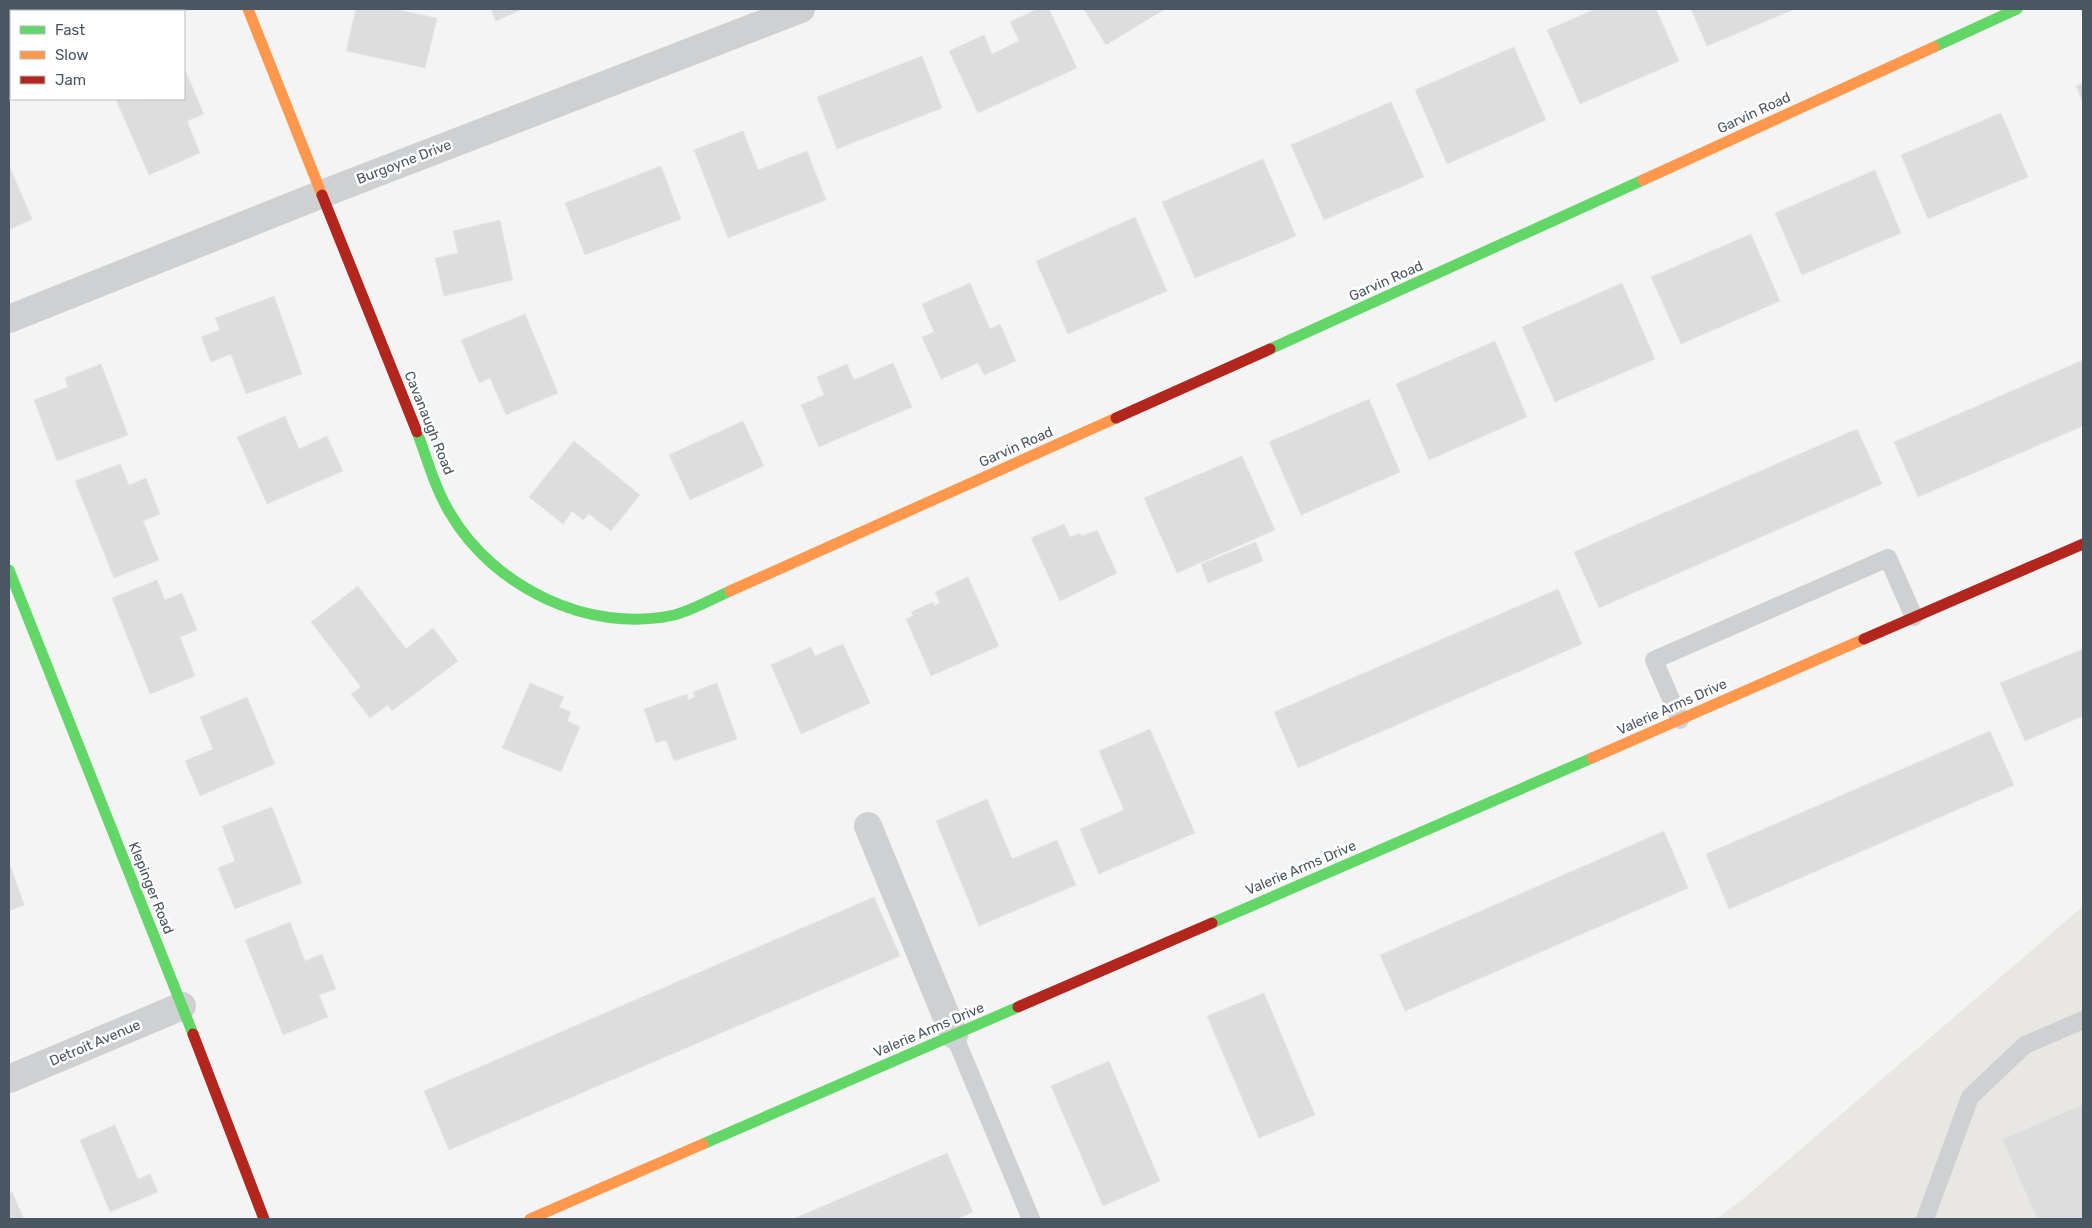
<svg xmlns="http://www.w3.org/2000/svg" width="2092" height="1228" font-family="Rubik,sans-serif">
	<style>
		.commercial { fill: #e8e7e3 }
		.building { fill: #ddddde; stroke: #e5e6e7 }
		.lines { fill: none; stroke-linecap: round; stroke-linejoin: round }
		.lane { stroke: #ced0d2; stroke-width: 18 }
		.street { stroke: #ced0d2; stroke-width: 28 }
		.fast { stroke: #63d668; stroke-width: 11 }
		.slow { stroke: #ff974d; stroke-width: 11 }
		.jam { stroke: #b3261e; stroke-width: 11 }
		.labels { text-anchor: middle; dominant-baseline: central; stroke-width: 5; stroke-linejoin: round; paint-order: stroke }
		.street-label { font-size: 14px; fill: #4a5661; stroke: #fff }
	</style>
	<rect width="100%" height="100%" fill="#f4f4f4"/>
	<!-- commercial -->
	<path class="commercial" d="M2083,906V1219H1716L1743,1199Z"/>
	<!-- building -->
	<path class="building" d="M82,9H133L134,11H83Z
		M356,9H393L437,18L425,68L346,51Z
		M491,9H523L496,21Z
		M1037,9H1049L1077,68L978,113L949,51L984,35L992,54L1019,41L1010,22Z
		M1084,9H1165L1106,45Z
		M1596,9H1656L1679,61L1580,104L1547,30Z
		M1691,9H1795L1707,46Z
		M1514,47L1546,120L1447,164L1415,90Z
		M922,56L942,108L837,149L817,97Z
		M185,70L204,114L187,121L200,153L149,175L116,100L184,99Z
		M2083,83V103L2076,86Z
		M1391,102L1424,177L1324,220L1291,145Z
		M2001,113L2028,177L1928,219L1901,155Z
		M743,131L758,170L807,151L826,200L728,238L694,150Z
		M1263,159L1296,236L1195,278L1162,202Z
		M9,165L32,219L9,230Z
		M661,166L681,219L585,255L565,203Z
		M1875,170L1901,233L1802,275L1775,213Z
		M1135,217L1167,291L1068,334L1036,261Z
		M500,220L513,280L444,296L435,258L458,253L453,231Z
		M1751,234L1780,301L1681,344L1651,277Z
		M970,283L990,329L1000,324L1016,361L984,375L978,363L941,379L922,337L934,332L922,304Z
		M1622,283L1655,359L1555,402L1522,327Z
		M274,296L302,374L246,394L231,354L211,362L201,337L220,330L215,318Z
		M525,314L558,393L506,415L490,378L479,383L461,340Z
		M1495,341L1527,417L1429,460L1396,384Z
		M2083,360V426L1918,497L1894,442Z
		M893,363L912,407L819,447L801,405L824,395L817,377L847,364L854,380Z
		M101,364L128,435L57,461L34,400L68,387L65,378Z
		M1369,399L1400,472L1301,515L1269,442Z
		M285,416L299,449L327,436L343,471L267,504L237,437Z
		M743,421L764,466L690,500L669,455Z
		M1857,429L1882,484L1599,608L1574,552Z
		M574,441L640,495L611,531L589,514L583,520L572,511L563,524L529,497Z
		M1242,456L1275,530L1177,573L1144,498Z
		M120,464L129,485L146,478L160,514L143,521L159,560L114,578L75,481Z
		M1064,524L1070,537L1080,533L1082,536L1097,530L1117,573L1060,601L1031,538Z
		M1256,542L1263,561L1208,583L1201,564Z
		M968,577L999,646L931,676L906,619L913,616L911,612L933,602L934,606L940,603L935,592Z
		M157,580L165,600L182,593L197,630L180,637L195,676L150,694L112,598Z
		M358,586L406,649L433,628L458,661L392,711L388,705L370,718L351,694L361,687L311,622Z
		M1558,589L1582,644L1298,768L1274,712Z
		M843,644L870,703L801,734L771,665L811,647L815,656Z
		M2083,649V716L2025,741L2000,683Z
		M530,683L564,697L559,707L571,712L567,721L580,727L561,772L502,748Z
		M717,683L737,739L674,761L666,740L656,743L644,709L687,694L688,700L695,697L693,692Z
		M247,697L275,764L200,796L185,761L213,749L200,717Z
		M1150,729L1195,833L1099,874L1080,829L1124,810L1099,751Z
		M1990,731L2014,785L1729,909L1706,854Z
		M987,799L1012,859L1057,840L1076,885L979,926L936,821Z
		M272,807L302,883L235,909L218,868L235,861L222,826Z
		M1664,831L1688,888L1405,1011L1380,955Z
		M9,862L24,905L9,911Z
		M874,897L900,956L449,1150L424,1091Z
		M290,922L305,961L322,954L336,989L319,995L328,1017L283,1035L245,940Z
		M1264,993L1315,1115L1259,1138L1207,1016Z
		M1109,1061L1160,1181L1103,1206L1051,1086Z
		M2083,1104V1219H2037L2002,1139Z
		M115,1125L138,1179L150,1174L158,1192L110,1212L80,1140Z
		M947,1153L973,1212L957,1219H793Z
		M12,1192L24,1219H9V1194Z"/>
	<g class="lines">
		<!-- lane -->
		<path class="lane" d="M1680,720L1654,660L1888,558L1914,617
			M954,1035L1031,1219
			M1925,1219L1970,1097L2025,1045L2083,1020"/>
		<!-- street -->
		<path class="street" d="M9,319L322,194L801,9
			M868,826L954,1035
			M9,1079L182,1006"/>
		<!-- fast -->
		<path class="fast" d="M1934,47L2017,9
			M1270,349L1643,180
			M417,432C427,458 435,489 450,513C493,587 589,634 674,615C693,610 712,599 730,591
			M9,570L193,1034
			M1212,923L1592,758
			M703,1144L1018,1007"/>
		<!-- slow -->
		<path class="slow" d="M248,9L322,195
			M1643,180L1934,47
			M730,591L1116,418
			M1592,758L1864,639
			M530,1219L703,1144"/>
		<!-- jam -->
		<path class="jam" d="M322,195L417,432
			M1116,418L1270,349
			M1864,639L2083,544
			M1018,1007L1212,923
			M193,1034L264,1219"/>
	</g>
	<g class="labels">
		<!-- street labels -->
		<g class="street-label">
			<text transform="translate(1754 113) rotate(-25)">Garvin Road</text>
			<text transform="translate(404 162) rotate(-21)">Burgoyne Drive</text>
			<text transform="translate(1386 281) rotate(-24)">Garvin Road</text>
			<text transform="translate(429 423) rotate(68)">Cavanaugh Road</text>
			<text transform="translate(1016 447) rotate(-24)">Garvin Road</text>
			<text transform="translate(1672 707) rotate(-24)">Valerie Arms Drive</text>
			<text transform="translate(1301 868) rotate(-23)">Valerie Arms Drive</text>
			<text transform="translate(151 888) rotate(68)">Klepinger Road</text>
			<text transform="translate(929 1030) rotate(-23)">Valerie Arms Drive</text>
			<text transform="translate(95 1043) rotate(-23)">Detroit Avenue</text>
		</g>
	</g>
	<!-- border -->
	<rect width="2092" height="1228" fill="none" stroke="#4a5661" stroke-width="20"/>
	<!-- legend -->
	<rect x="10" y="10" width="175" height="90" fill="#ffffff" stroke="#b7bbc0"/>
	<rect x="20" y="26" width="25" height="8" fill="#63d668" stroke="#b7bbc0"/>
	<text x="55" y="35" font-size="15" fill="#4a5661">Fast</text>
	<rect x="20" y="51" width="25" height="8" fill="#ff974d" stroke="#b7bbc0"/>
	<text x="55" y="60" font-size="15" fill="#4a5661">Slow</text>
	<rect x="20" y="76" width="25" height="8" fill="#b3261e" stroke="#b7bbc0"/>
	<text x="55" y="85" font-size="15" fill="#4a5661">Jam</text>
</svg>
